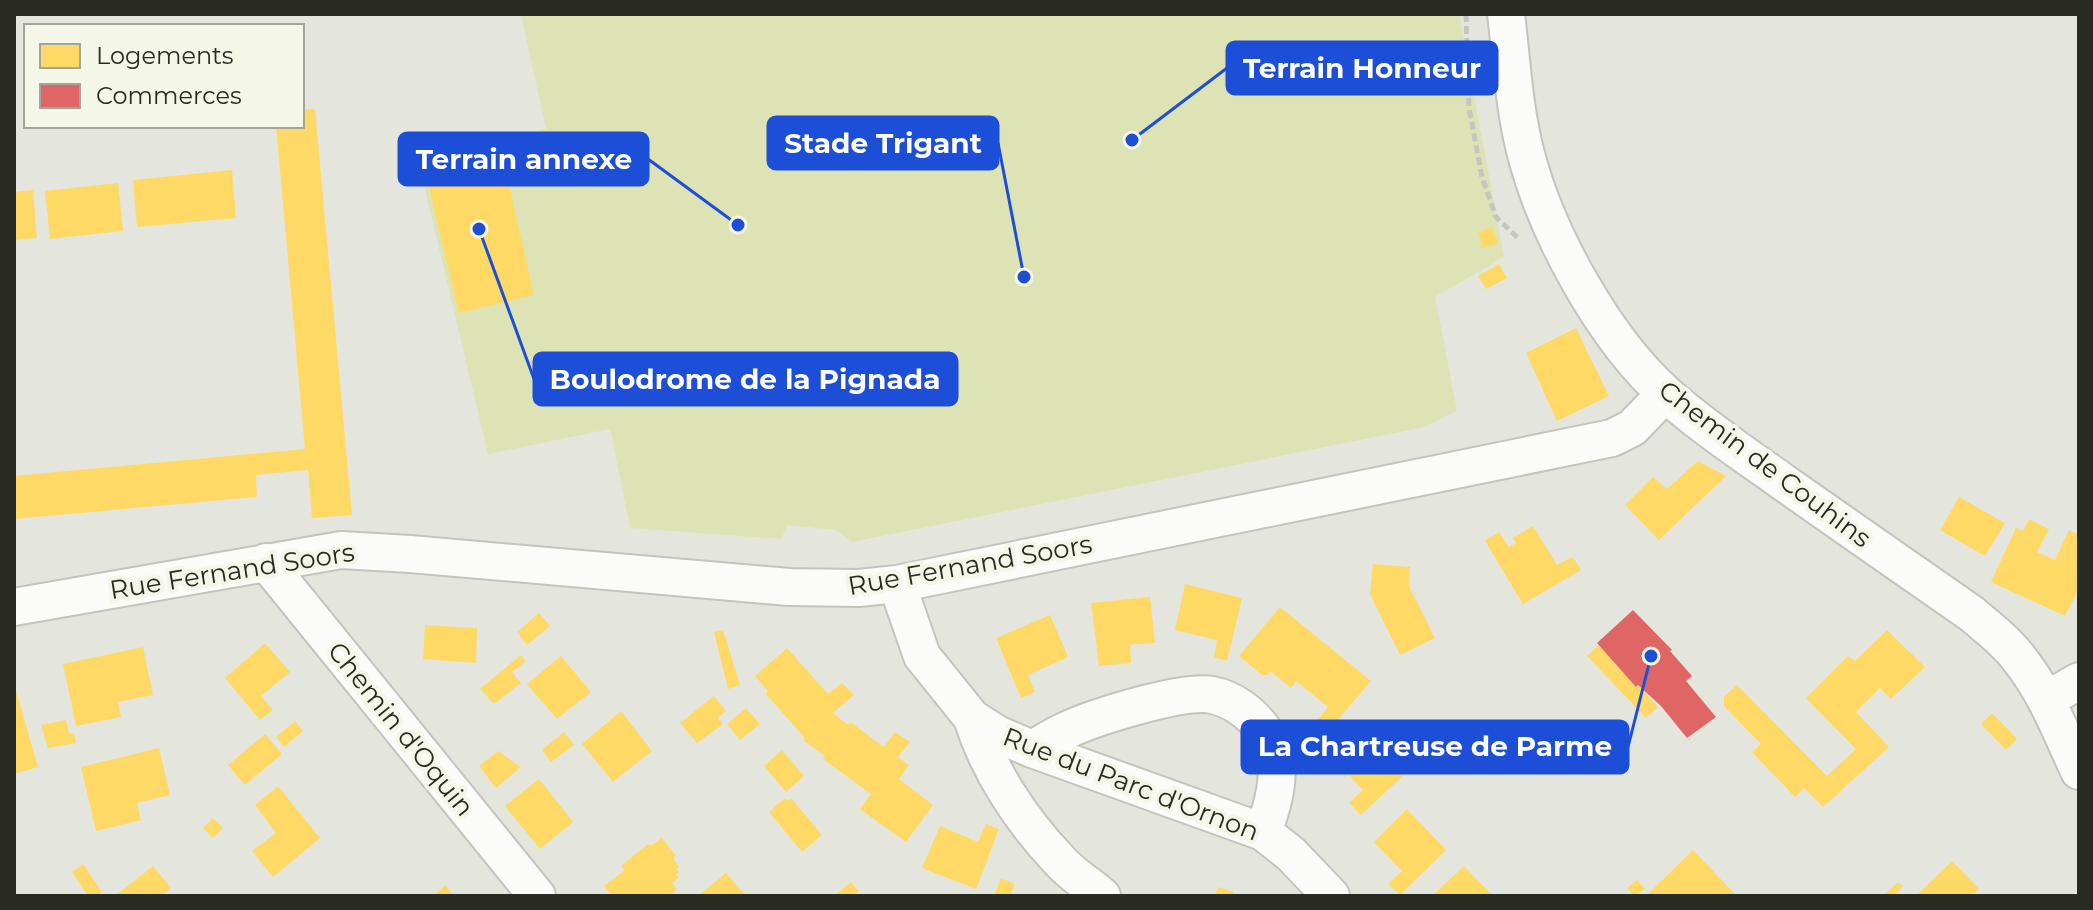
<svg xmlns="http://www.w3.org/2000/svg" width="2093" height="910" font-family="Montserrat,sans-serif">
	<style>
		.green { fill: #dde3b5 }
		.homes { fill: #ffd966 }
		.shops { fill: #e06666 }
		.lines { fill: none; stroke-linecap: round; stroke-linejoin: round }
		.minor-casing { stroke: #c3c4be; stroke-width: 40 }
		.path { stroke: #c5c5c2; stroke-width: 5; stroke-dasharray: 8 4; stroke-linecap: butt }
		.minor { stroke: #fbfbfa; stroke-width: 36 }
		.labels { text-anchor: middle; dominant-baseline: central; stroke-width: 8; stroke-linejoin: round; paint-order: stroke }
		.street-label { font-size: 26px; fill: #2a2a25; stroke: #f4f6e7 }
		.leader { fill: none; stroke: #1d4ed8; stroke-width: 3 }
		.callout-dot { fill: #1d4ed8; stroke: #f4f6e7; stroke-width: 3 }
		.callout { fill: #1d4ed8; stroke: #1d4ed8; stroke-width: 3 }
		.callout-label { font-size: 28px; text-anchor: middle; font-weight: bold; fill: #fff }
	</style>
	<rect width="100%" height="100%" fill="#e4e6de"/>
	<!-- green -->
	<path class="green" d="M521,14H1459L1504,257L1435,297L1457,410L1425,427L852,542L835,530L788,525L781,539L630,528L610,429L488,454L418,160L546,129Z"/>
	<!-- homes -->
	<path class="homes" d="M315,109L352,515L312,518L308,470L256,475L257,497L14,519V476L305,449L276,126H302V110Z
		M500,144L534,295L459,313L423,162Z
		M232,170L236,218L137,227L133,180Z
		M118,183L123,231L50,239L45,191Z
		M33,190L37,238L14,240V192Z
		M1492,227L1498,243L1483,248L1478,232Z
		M1499,264L1507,278L1486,289L1478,276Z
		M1576,328L1609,396L1557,421L1526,353Z
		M1698,461L1726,476L1659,540L1625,505L1653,477L1667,489Z
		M1959,497L2005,523L1985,556L1940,530Z
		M2029,519L2049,529L2037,552L2055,560L2069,530L2079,535V589L2065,616L1991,582L2016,528L2023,531Z
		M1533,526L1557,565L1573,557L1581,570L1523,604L1485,541L1499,532L1509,547L1516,543L1513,538Z
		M1373,564L1410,567L1409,586L1435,638L1400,655L1370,594Z
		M1185,584L1242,598L1227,661L1214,657L1217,640L1175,630Z
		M1150,597L1155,643L1130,645L1131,663L1099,666L1091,603Z
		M1280,607L1371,681L1329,730L1317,721L1328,707L1296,681L1291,688L1270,671L1268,675H1262L1239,656Z
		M539,613L550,626L527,645L517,632Z
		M1050,615L1068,657L1028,675L1035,692L1021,698L996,638Z
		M425,625L477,628L476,663L423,659Z
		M723,630L740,685L728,689L714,632Z
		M1887,630L1925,667L1891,699L1880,688L1856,712L1889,747L1823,807L1804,788L1795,797L1752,752L1761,744L1724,706V697L1737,685L1827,776L1856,749L1806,698L1848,656L1855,661Z
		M265,643L290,672L261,696L273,710L260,720L225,678Z
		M1599,645L1636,687L1638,685L1658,707L1646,718L1587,656Z
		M143,647L153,695L118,702L121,717L76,726L63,664Z
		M787,648L828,694L842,683L854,695L833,713L848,725L850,722L884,747L895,732L910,742L898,757L909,765L899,779L933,805L906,842L860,809L871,794L823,759L825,756L803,740L805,738L766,694L768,691L755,676Z
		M521,655L526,661L512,672L521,683L494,704L480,689Z
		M561,656L591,692L557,719L527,684Z
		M15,687L38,767L14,774V688Z
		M714,696L726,711L718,718L723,724L697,743L680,723Z
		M746,708L760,724L740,740L727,724Z
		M621,711L652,751L613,782L582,744Z
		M1992,713L2017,739L2006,750L1981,724Z
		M66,720L69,734L74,733L76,743L48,748L41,725Z
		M295,721L303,731L284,747L276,737Z
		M1369,728L1409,770L1361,815L1349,803L1363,790L1335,760Z
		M564,732L574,745L551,762L542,750Z
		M265,734L282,754L245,785L228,765Z
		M159,748L170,795L137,803L141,820L96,831L81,767Z
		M782,750L804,776L786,792L764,766Z
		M498,751L521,767L496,788L479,766Z
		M539,779L573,822L540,849L505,806Z
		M278,786L320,838L273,877L252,851L276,833L255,805Z
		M785,798L788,801L791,798L822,835L802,852L769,812Z
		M1407,809L1446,850L1400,895L1388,884L1402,871L1374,842Z
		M213,818L223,828L213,838L203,828Z
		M986,824L999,829L976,889L922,868L940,826L978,842Z
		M662,838L676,856L673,858L679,867L676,869L679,872L676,875L679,877L672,883L677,889L669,896H612L604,886L625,870L621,866L648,844L650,846Z
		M1693,850L1735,894L1646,896Z
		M1952,861L1979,889L1972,896H1916Z
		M83,864L102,892L97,896H88L72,872Z
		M153,866L171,888L161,896H115Z
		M1464,866L1493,896H1432Z
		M726,873L746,896H698Z
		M1001,878L1015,884L1010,896H994Z
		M1637,880L1645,889L1634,896L1627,888Z
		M851,882L859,891L853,896H834Z
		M1898,882L1903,886L1894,896H1883Z
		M445,885L454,896H433L439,891Z
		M1218,887L1234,892L1232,896H1215Z"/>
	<!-- shops -->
	<path class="shops" d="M1633,610L1672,650L1670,651L1692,676L1686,681L1716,717L1687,738L1661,706L1638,685L1636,687L1597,643Z"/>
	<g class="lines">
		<defs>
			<path id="minor" d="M1506,14C1512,62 1514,111 1527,158C1548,236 1605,340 1667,395C1703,427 1744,454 1783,482C1846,526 1908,570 1972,614C1987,627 2005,640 2017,656C2045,690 2061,732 2079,771
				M266,562L537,896
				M897,584L922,656L972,718L997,734L1032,749L1263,832L1291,854L1331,896
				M14,607L341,550L410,554L789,587L859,588L897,584L1612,438L1632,428L1665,394
				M2046,700L2079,681
				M972,718C988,770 1021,820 1059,860C1071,874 1088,884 1102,896
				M1032,749C1043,743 1054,736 1065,731C1092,718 1183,689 1212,695C1232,699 1250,712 1262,728C1286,760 1276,798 1263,832"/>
		</defs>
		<!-- minor casing -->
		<use href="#minor" class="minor-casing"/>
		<!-- path -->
		<path class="path" d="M1466,14L1469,108L1482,177L1496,217L1519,239"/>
		<!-- minor -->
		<use href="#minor" class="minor"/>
	</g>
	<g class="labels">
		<!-- street labels -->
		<g class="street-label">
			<text transform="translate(1765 464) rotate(37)">Chemin de Couhins</text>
			<text transform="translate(970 565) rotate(-10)">Rue Fernand Soors</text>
			<text transform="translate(232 571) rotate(-9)">Rue Fernand Soors</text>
			<text transform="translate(401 729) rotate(51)">Chemin d'Oquin</text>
			<text transform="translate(1131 784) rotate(21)">Rue du Parc d'Ornon</text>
		</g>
	</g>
	<!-- callouts -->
	<path class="leader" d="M1132 140L1227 68M1024 277L998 143M738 225L648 159M479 229L534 379M1651 656L1628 747"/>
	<g class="callout-dot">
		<circle cx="1132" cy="140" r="8"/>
		<circle cx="1024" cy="277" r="8"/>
		<circle cx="738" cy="225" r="8"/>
		<circle cx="479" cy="229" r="8"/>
		<circle cx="1651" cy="656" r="8"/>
	</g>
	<g class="callout">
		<rect x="1227" y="42" width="270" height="52" rx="8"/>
		<rect x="768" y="117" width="230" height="52" rx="8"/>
		<rect x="399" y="133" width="249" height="52" rx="8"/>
		<rect x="534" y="353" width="423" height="52" rx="8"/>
		<rect x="1242" y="721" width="386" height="52" rx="8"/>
	</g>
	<g class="callout-label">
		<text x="1362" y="78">Terrain Honneur</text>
		<text x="883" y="153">Stade Trigant</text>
		<text x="524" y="169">Terrain annexe</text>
		<text x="745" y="389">Boulodrome de la Pignada</text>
		<text x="1435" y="756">La Chartreuse de Parme</text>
	</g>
	<!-- border -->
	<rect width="2093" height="910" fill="none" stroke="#2a2a25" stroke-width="32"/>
	<!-- legend -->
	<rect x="24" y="24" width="280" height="104" fill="#f4f6e7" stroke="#a3a499" stroke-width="2"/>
	<rect x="40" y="44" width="40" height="24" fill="#ffd966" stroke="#a3a499" stroke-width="2"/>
	<text x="96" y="64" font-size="24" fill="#2a2a25">Logements</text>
	<rect x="40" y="84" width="40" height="24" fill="#e06666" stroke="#a3a499" stroke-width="2"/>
	<text x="96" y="104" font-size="24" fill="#2a2a25">Commerces</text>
</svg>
